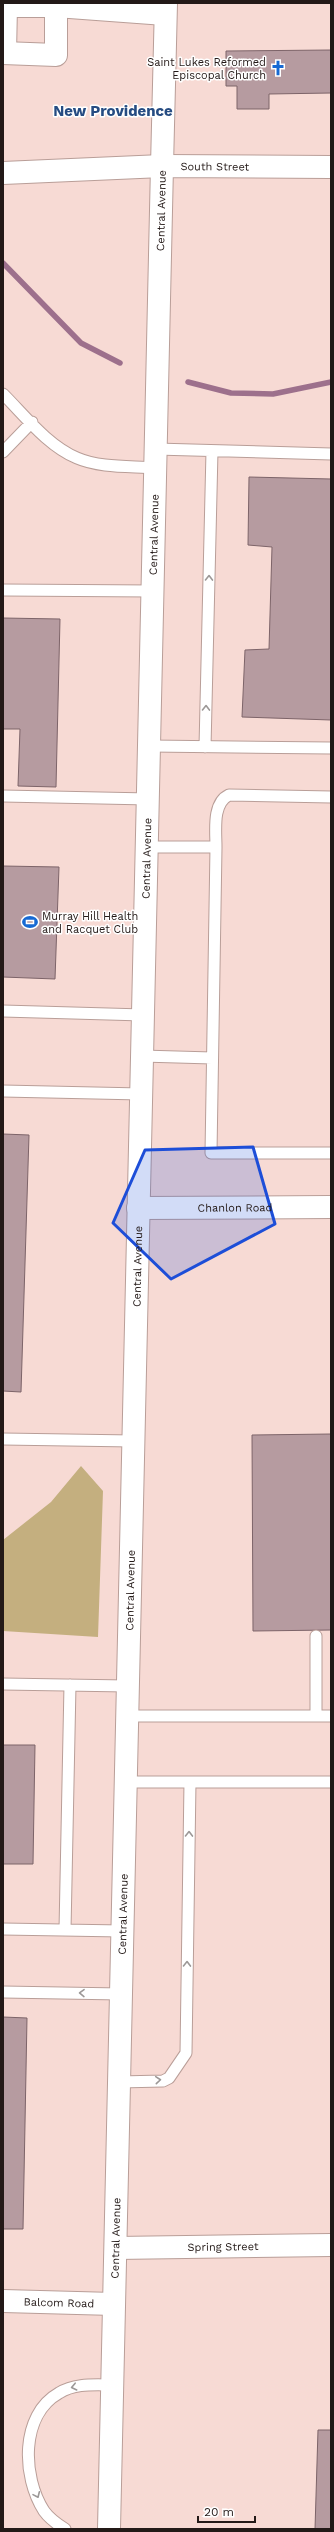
<svg xmlns="http://www.w3.org/2000/svg" width="334" height="2532" font-family="'Work Sans',sans-serif">
	<style>
		.green { fill: #c4af7f }
		.lines { fill: none; stroke-linecap: round; stroke-linejoin: round }
		.stream { stroke: #9d708c; stroke-width: 5.5 }
		.building { fill: #b69ba0; stroke: #7d6469 }
		.lane-casing { stroke: #b99e98; stroke-width: 13 }
		.street-casing { stroke: #b99e98; stroke-width: 24 }
		.secondary-casing { stroke: #b99e98; stroke-width: 24 }
		.lane { stroke: #fff; stroke-width: 11 }
		.street { stroke: #fff; stroke-width: 22 }
		.secondary { stroke: #fff; stroke-width: 22 }
		.oneway { stroke: #9c9897 }
		.marked { fill: #1d4ed8; fill-opacity: 0.2; stroke: #1d4ed8; stroke-width: 3; stroke-linejoin: round }
		.labels { text-anchor: middle; dominant-baseline: central; stroke-width: 3; stroke-linejoin: round; paint-order: stroke }
		.poi-label { font-size: 11px; fill: #231917; stroke: #fff; text-anchor: end }
		.street-label { font-size: 11px; fill: #231917; stroke: #fff }
		.district-label { font-size: 15px; font-weight: bold; fill: #264c82; stroke: #fff }
	</style>
	<rect width="100%" height="100%" fill="#f7dad4"/>
	<!-- green -->
	<path class="green" d="M81,1466L103,1491L98,1637L3,1631V1540L51,1502Z"/>
	<g class="lines">
		<!-- stream -->
		<path class="stream" d="M3,263L81,343L120,363
			M188,382L231,393L273,394L331,382"/>
	</g>
	<!-- building -->
	<path class="building" d="M331,50V93L269,94V109H237V86H226V51Z
		M249,477L331,479V720L242,717L245,650L269,649L272,547L248,545Z
		M3,618L60,619L56,787L18,786L20,729H3Z
		M3,866L59,867L55,979L3,977Z
		M3,1134L29,1135L21,1392L3,1391Z
		M331,1434V1630L253,1631L252,1435Z
		M3,1745H35L33,1864H3Z
		M3,2017L27,2018L23,2229H3Z
		M318,2430H331V2529H315Z"/>
	<g class="lines">
		<defs>
			<path id="lane" d="M3,394C25,416 48,446 77,458C100,468 131,466 155,468
				M156,449L331,454
				M3,452L32,422
				M3,590L152,591
				M150,746L331,748
				M205,747L212,451
				M3,796L149,799
				M331,797L229,795C212,803 216,831 216,847L211,1153H331
				M148,847H216
				M3,1011L143,1015
				M142,1056L212,1058
				M3,1091L141,1094
				M3,1439L133,1441
				M3,1684L127,1686
				M127,1716H331
				M316,1716V1636
				M190,1782H331
				M3,1929L122,1931
				M65,1930L70,1685
				M3,1992L121,1994
				M119,2082L163,2081L169,2078L186,2053L190,1782H126
				M65,2529C57,2524 49,2518 44,2511C22,2477 20,2415 59,2393C75,2383 94,2385 112,2385"/>
			<g id="street">
				<path d="M3,53L56,55V6"/>
				<path d="M5,53L6,6H56L165,14"/>
				<path d="M162,166L166,3"/>
				<path id="s1" d="M138,1208L331,1207"/>
				<path id="s2" d="M116,2248L331,2245"/>
				<path id="s3" d="M3,2301L114,2304"/>
			</g>
			<g id="secondary">
				<path id="s4" d="M3,173L162,166L331,167"/>
				<path id="s5" d="M109,2529L162,166"/>
			</g>
		</defs>
		<!-- lane casing -->
		<use href="#lane" class="lane-casing"/>
		<!-- street casing -->
		<use href="#street" class="street-casing"/>
		<!-- secondary casing -->
		<use href="#secondary" class="secondary-casing"/>
		<!-- lane -->
		<use href="#lane" class="lane"/>
		<!-- street -->
		<use href="#street" class="street"/>
		<!-- secondary -->
		<use href="#secondary" class="secondary"/>
	</g>
	<!-- one-way arrows -->
	<defs><path id="oneway-chevron" d="M-2-3.5L2.5 0L-2 3.5" fill="none" stroke-width="1.6" stroke-linecap="round" stroke-linejoin="round"/></defs>
	<g class="oneway">
		<use href="#oneway-chevron" transform="translate(209 578) rotate(-89)"/>
		<use href="#oneway-chevron" transform="translate(206 708) rotate(-89)"/>
		<use href="#oneway-chevron" transform="translate(189 1834) rotate(-89)"/>
		<use href="#oneway-chevron" transform="translate(187 1964) rotate(-89)"/>
		<use href="#oneway-chevron" transform="translate(82 1993) rotate(-179)"/>
		<use href="#oneway-chevron" transform="translate(158 2080) rotate(-5)"/>
		<use href="#oneway-chevron" transform="translate(74 2387) rotate(167)"/>
		<use href="#oneway-chevron" transform="translate(37 2495) rotate(66)"/>
	</g>
	<!-- marked area -->
	<path class="marked" d="M253,1147L275,1224L171,1279L113,1223L145,1150Z"/>
	<!-- icons -->
	<defs>
		<symbol id="church-bare" viewBox="-9 -9 18 18"><path d="M-1.2-6h2.4v3.5h3.3v2.4h-3.3V6h-2.4V-.1h-3.3v-2.4h3.3Z" fill="#1669d3" stroke="#fff" stroke-width="2.5" paint-order="stroke"/></symbol>
		<symbol id="stadium-bare" viewBox="-9 -9 18 18"><path d="M0-5a6.5 5 0 1 0 0 10a6.5 5 0 1 0 0-10ZM-3.5-1.8h7v3.6h-7Z" fill="#1669d3" stroke="#fff" stroke-width="2.5" paint-order="stroke"/></symbol>
	</defs>
	<g fill-rule="evenodd">
		<use href="#church-bare" x="267" y="57" width="22" height="22"/>
		<use href="#stadium-bare" x="19" y="911" width="22" height="22"/>
	</g>
	<g class="labels">
		<!-- poi labels -->
		<g class="poi-label">
			<text x="266" y="62">Saint Lukes Reformed<tspan x="266" dy="13">Episcopal Church</tspan></text>
			<text x="42" y="916" text-anchor="start">Murray Hill Health<tspan x="42" dy="13">and Racquet Club</tspan></text>
		</g>
		<!-- street labels -->
		<g class="street-label">
			<text stroke="none"><textPath href="#s4" startOffset="212">South Street</textPath></text>
			<text stroke="none"><textPath href="#s5" startOffset="2319">Central Avenue</textPath></text>
			<text stroke="none"><textPath href="#s5" startOffset="1995">Central Avenue</textPath></text>
			<text stroke="none"><textPath href="#s5" startOffset="1671">Central Avenue</textPath></text>
			<text stroke="none"><textPath href="#s1" startOffset="97">Chanlon Road</textPath></text>
			<text stroke="none"><textPath href="#s5" startOffset="1263">Central Avenue</textPath></text>
			<text stroke="none"><textPath href="#s5" startOffset="939">Central Avenue</textPath></text>
			<text stroke="none"><textPath href="#s5" startOffset="615">Central Avenue</textPath></text>
			<text stroke="none"><textPath href="#s5" startOffset="291">Central Avenue</textPath></text>
			<text stroke="none"><textPath href="#s2" startOffset="107">Spring Street</textPath></text>
			<text stroke="none"><textPath href="#s3" startOffset="56">Balcom Road</textPath></text>
		</g>
		<!-- district labels -->
		<g class="district-label">
			<text x="113" y="111">New Providence</text>
		</g>
	</g>
	<!-- border -->
	<rect width="334" height="2532" fill="none" stroke="#231917" stroke-width="8"/>
	<!-- scale -->
	<path d="M198 2516v6h57v-6" fill="none" stroke="#231917" stroke-width="2"/>
	<text x="204" y="2516" font-size="12" fill="#231917" stroke="#ffffff" stroke-width="3" paint-order="stroke">20 m</text>
</svg>
